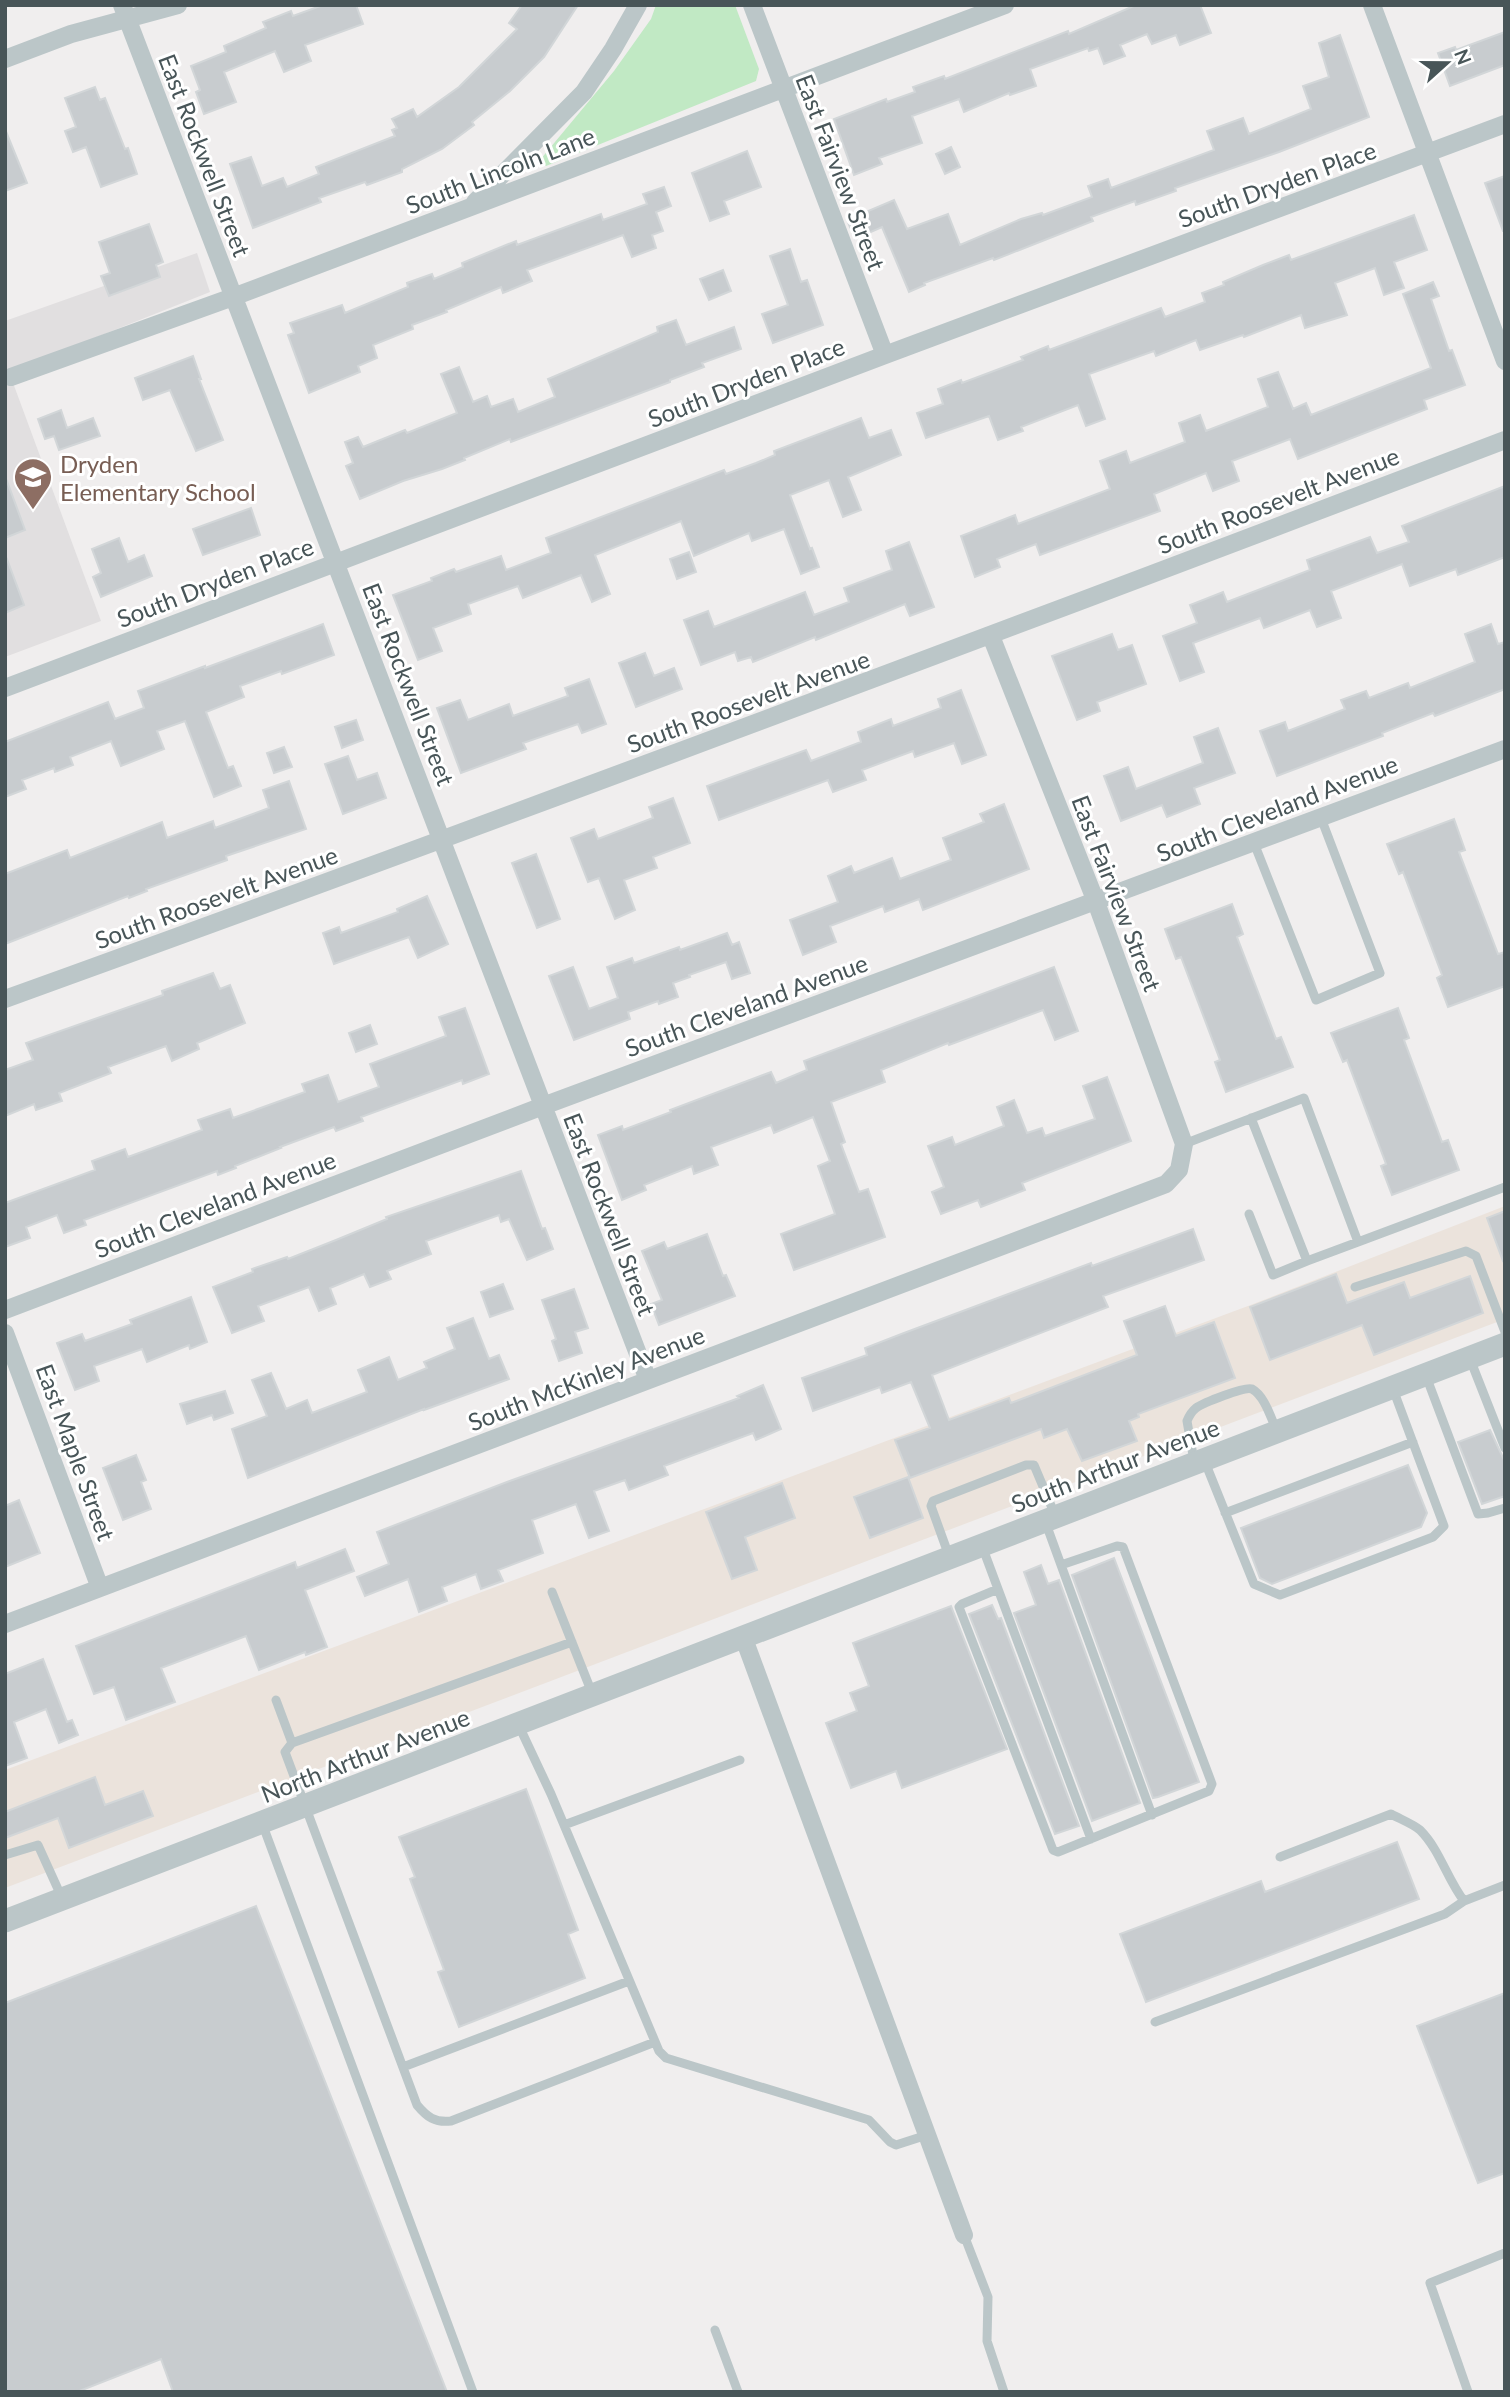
<svg xmlns="http://www.w3.org/2000/svg" width="1510" height="2397" font-family="Lato,sans-serif">
	<style>
		.commercial { fill: #ebe3dc }
		.education { fill: #e1dfe0 }
		.green { fill: #c1e9c4 }
		.building { fill: #c8cccf; stroke: #d2d6d8; stroke-width: 2 }
		.lines { fill: none; stroke-linecap: round; stroke-linejoin: round }
		.service { stroke: #bbc6c8; stroke-width: 9 }
		.minor { stroke: #bbc6c8; stroke-width: 18 }
		.tertiary { stroke: #bbc6c8; stroke-width: 23 }
		.labels { text-anchor: middle; dominant-baseline: central; stroke-width: 6; stroke-linejoin: round; paint-order: stroke }
		.street-label { font-size: 24px; fill: #485558; stroke: #fff }
		.education-label { font-size: 24px; fill: #785e54; stroke: #fff; text-anchor: start }
	</style>
	<rect width="100%" height="100%" fill="#f0eeee"/>
	<!-- commercial -->
	<path class="commercial" d="M1505,1206V1319L5,1888V1770L1248,1306Z"/>
	<!-- education -->
	<path class="education" d="M197,253L210,292L9,372L101,621L5,657V321Z"/>
	<!-- green -->
	<path class="green" d="M656,5H735L759,69L756,81L546,166L540,160L614,71L651,19Z"/>
	<!-- building -->
	<path class="building" d="M323,5H356L363,24L305,45L311,61L284,72L275,51L224,72L236,102L204,114L196,92L200,90L191,66L226,52L224,46L266,28L263,22L291,11L293,16Z
		M522,5H578L544,57L510,91L472,122L474,125L442,149L402,169V172L367,185L365,182L319,198L321,202L253,228L230,164L251,157L262,186L283,178L287,187L319,174L316,167L395,136L392,130L397,128L392,119L413,109L417,117L459,87L517,29L509,23Z
		M1136,5H1200L1211,33L1180,45L1176,35L1152,44L1147,34L1120,45L1125,56L1104,64L1098,48L1089,51L1088,48L1030,69L1036,86L1010,95L1009,93L964,112L959,99L912,116L922,143L879,158L882,164L854,175L834,119L886,99L887,102L915,92L913,87L944,76L945,79L1068,31L1069,34Z
		M1505,32V65L1450,86L1438,53L1455,47L1456,50Z
		M1340,35L1369,117L1279,152L1175,188L1176,191L1136,205L1135,201L1091,217L1093,221L994,260L993,258L924,283L925,285L909,292L882,227L855,239L847,220L894,200L907,229L948,214L960,245L1021,219L1042,213L1043,215L1092,197L1088,186L1108,179L1111,188L1214,150L1207,131L1243,118L1249,134L1311,109L1303,86L1329,77L1319,43Z
		M95,87L100,100L105,98L125,149L128,148L137,174L101,187L86,147L73,152L65,131L76,127L65,98Z
		M5,129L27,183L5,191Z
		M951,147L960,167L945,174L936,154Z
		M747,151L761,187L724,201L729,214L710,221L692,173Z
		M1505,176V231H1503L1485,183Z
		M664,187L671,206L656,212L663,231L652,235L656,248L632,257L623,235L527,270L532,281L503,293L501,287L446,310L447,312L412,325L413,329L373,345L377,358L358,366L360,372L309,393L288,335L294,333L290,323L342,305L345,313L408,287L407,283L432,274L434,279L463,267L462,263L516,241L517,245L601,214L603,220L647,204L643,194Z
		M1414,215L1427,250L1394,262L1404,288L1384,295L1375,268L1335,283L1347,315L1305,328L1301,315L1244,337L1243,335L1200,350L1196,340L1156,356L1154,351L1089,374L1105,419L1086,426L1078,405L1021,427L1023,431L998,440L989,416L926,438L917,413L943,404L938,389L961,380L962,383L1023,360L1021,357L1048,346L1049,350L1161,308L1165,317L1205,302L1202,293L1224,285L1223,282L1263,265L1289,255L1291,260Z
		M149,224L163,262L156,265L160,277L109,296L101,276L110,273L99,242Z
		M790,249L801,282L807,280L823,325L773,343L762,314L788,305L770,256Z
		M723,270L731,291L709,300L700,279Z
		M1433,282L1439,296L1431,299L1449,351L1452,350L1465,385L1424,400L1427,409L1298,459L1290,439L1232,461L1239,481L1213,491L1206,473L1154,494L1160,511L1040,555L1036,544L997,559L1000,567L975,577L961,536L1015,515L1018,524L1110,489L1100,461L1126,451L1130,463L1185,442L1179,423L1200,415L1206,431L1268,407L1258,379L1278,372L1293,409L1306,403L1311,415L1431,368L1403,294Z
		M676,320L686,345L734,327L741,349L702,363L704,367L670,380V382L511,442L510,439L464,458L465,460L442,469L403,481L360,499L346,466L353,463L345,442L358,437L363,447L405,430L407,433L457,413L441,374L459,367L473,402L487,396L491,407L513,399L518,412L555,397L548,379L658,332L657,327Z
		M193,356L201,379H199L223,440L196,451L170,390L143,400L135,378Z
		M61,410L67,428L93,418L100,436L59,450L54,436L45,439L38,419Z
		M861,418L869,438L891,430L901,455L848,477L861,510L843,517L829,480L790,495L810,549L812,548L819,567L801,574L784,529L752,541L749,533L694,556L681,521L595,555L610,594L592,602L581,575L523,598L518,586L468,604L471,614L433,628L442,651L418,660L393,595L432,581L431,578L454,569L456,572L501,556L506,570L551,553L546,538L724,470L726,474L756,463L775,455L774,451Z
		M7,481L25,530L5,538V482Z
		M1505,486V557L1458,575L1456,569L1410,586L1402,564L1331,591L1341,618L1317,627L1310,610L1264,628L1260,618L1193,643L1204,672L1180,681L1163,636L1197,623L1190,605L1223,592L1227,602L1310,570L1307,560L1370,537L1377,553L1409,542L1402,526Z
		M251,508L260,535L203,555L193,529Z
		M119,538L128,562L144,555L152,576L101,597L93,577L101,573L92,549Z
		M909,542L934,607L910,616L905,604L816,640L815,637L753,662L751,657L738,661L735,652L701,665L684,620L708,611L714,627L805,592L814,615L849,602L844,588L892,570L886,551Z
		M689,552L696,572L677,579L670,559Z
		M7,559L24,605L5,613V560Z
		M323,624L334,655L282,674L281,671L240,686L244,697L206,712L228,768L233,766L241,786L214,797L185,721L157,731L164,749L121,766L111,741L70,757L73,765L55,772L54,768L22,780L26,789L5,797V742L108,702L115,719L144,708L138,691L205,666V668Z
		M1491,624L1498,644L1505,642V689L1435,716L1433,713L1382,733L1383,736L1277,776L1260,731L1285,722L1288,731L1345,709L1341,700L1366,691L1369,698L1408,683L1410,688L1475,662L1465,634Z
		M1112,634L1118,650L1132,645L1146,684L1097,702L1100,711L1077,720L1052,656Z
		M645,653L654,676L674,668L682,689L636,707L619,663Z
		M589,679L606,724L582,733L578,724L523,743L526,749L461,773L437,708L460,700L468,720L509,704L513,716L568,696L565,688Z
		M961,690L986,755L962,764L954,743L915,757L913,751L862,770L866,780L833,792L828,780L719,820L707,786L806,750L811,761L861,742L858,732L891,719L893,726L941,708L938,699Z
		M356,720L363,740L342,748L335,727Z
		M1218,728L1235,773L1194,788L1200,804L1167,817L1162,805L1121,821L1104,776L1128,767L1136,789L1203,763L1194,737Z
		M284,747L292,767L274,773L267,753Z
		M348,756L357,780L377,773L386,798L343,814L325,764Z
		M289,781L306,829L226,856L227,860L146,889L147,891L129,898L128,896L5,944V874L67,850L70,858L162,822L167,838L213,821L215,828L269,808L263,790Z
		M673,798L690,843L653,857L657,868L624,880L635,910L615,919L599,878L588,882L571,838L594,829L598,839L653,818L649,807Z
		M1004,804L1029,869L923,910L919,899L885,912L883,906L830,926L836,942L803,955L790,920L838,902L828,876L851,866L854,873L892,858L900,879L951,860L943,838L984,822L980,814Z
		M1454,819L1465,850L1459,852L1498,954L1505,952V986L1448,1007L1437,978L1442,975L1403,872L1399,874L1387,844Z
		M536,854L560,919L537,928L512,863Z
		M427,896L448,944L418,958L409,937L334,964L323,933L339,927L341,933L398,912L397,909Z
		M1232,904L1243,934L1237,937L1276,1039L1281,1037L1293,1067L1226,1092L1215,1062L1220,1060L1181,957L1176,959L1165,929Z
		M727,933L732,945L739,942L750,973L732,979L726,962L689,975L690,977L673,983L678,997L659,1004L658,1001L628,1012L630,1019L574,1040L549,976L573,967L589,1009L618,998L607,967L632,958L634,963L679,947L680,950Z
		M1054,967L1078,1031L1055,1040L1043,1010L949,1045L948,1043L881,1070L885,1082L831,1102L845,1142L841,1144L859,1192L868,1189L885,1237L794,1270L781,1234L835,1214L818,1166L830,1161L813,1117L774,1133L771,1125L711,1147L718,1165L694,1174L692,1166L644,1185L646,1190L622,1200L598,1135L622,1126L623,1130L671,1112L670,1110L771,1072L776,1083L807,1070L804,1061Z
		M213,973L220,989L230,985L245,1023L197,1043L199,1049L172,1061L166,1046L108,1067L111,1073L59,1093L62,1101L36,1110L34,1104L5,1116V1070L33,1060L26,1043L163,995L162,991Z
		M465,1008L489,1074L463,1084L462,1080L361,1117L363,1121L336,1131L334,1127L280,1147L281,1148L235,1166L236,1168L218,1175L217,1171L84,1220L86,1225L64,1233L57,1215L26,1227L30,1238L5,1247V1203L95,1170L92,1161L125,1149L128,1157L202,1130L198,1120L230,1109L233,1118L305,1092L302,1084L328,1075L338,1102L379,1087L370,1064L446,1036L439,1017Z
		M1398,1008L1409,1038L1404,1040L1442,1142L1448,1140L1459,1170L1392,1195L1381,1166L1386,1164L1347,1060L1343,1062L1331,1033Z
		M370,1025L377,1044L356,1052L349,1033Z
		M1107,1077L1131,1141L1022,1183L1025,1190L981,1207L978,1200L941,1214L932,1192L944,1187L928,1146L952,1137L955,1145L1004,1126L997,1107L1014,1100L1027,1133L1042,1128L1045,1136L1095,1119L1083,1086Z
		M521,1171L542,1229L545,1228L553,1249L527,1260L509,1219L501,1222L499,1215L426,1241L431,1254L387,1271L391,1279L370,1287L364,1274L330,1288L336,1304L319,1311L309,1287L258,1306L264,1321L232,1333L213,1287L253,1272L252,1269L287,1257L288,1259L336,1240L387,1219L386,1217Z
		M1505,1211V1260L1503,1261L1487,1218Z
		M1193,1229L1204,1260L1103,1296L1108,1307L932,1375L949,1420L1009,1398L1011,1403L1137,1355L1124,1321L1165,1306L1176,1336L1214,1322L1235,1378L1138,1414L1139,1417L1129,1421L1137,1441L1082,1461L1067,1429L1044,1438L1041,1429L910,1478L895,1440L930,1428L911,1382L882,1393L880,1387L813,1411L802,1378L867,1355L865,1348L904,1333L1091,1263L1092,1266Z
		M707,1234L723,1276L726,1275L735,1296L659,1325L651,1304L662,1300L642,1251L664,1242L667,1249Z
		M1336,1274L1347,1303L1404,1282L1410,1298L1470,1276L1483,1313L1374,1355L1362,1325L1270,1360L1250,1307Z
		M503,1284L513,1309L490,1317L481,1292Z
		M574,1289L588,1328L575,1332L582,1353L559,1361L552,1341L556,1339L542,1300Z
		M191,1297L207,1342L190,1349L189,1345L147,1362L142,1349L94,1366L99,1381L75,1390L57,1343L82,1334L85,1341L132,1324L130,1320Z
		M473,1318L489,1359L499,1355L509,1379L424,1410V1409L248,1478L232,1429L267,1416L252,1380L271,1373L286,1409L307,1400L312,1413L367,1392L358,1370L389,1357L398,1380L427,1368L424,1362L455,1349L447,1328Z
		M763,1385L781,1429L756,1440L753,1433L664,1466L668,1475L629,1490L625,1480L594,1491L609,1531L589,1538L576,1504L532,1520L543,1553L498,1570L503,1581L481,1589L476,1574L442,1587L447,1601L419,1612L408,1579L365,1596L357,1577L389,1564L377,1532L507,1482L739,1398L737,1396Z
		M225,1391L233,1413L214,1420L212,1415L187,1424L180,1404Z
		M1490,1430L1505,1462V1496L1482,1504L1458,1442Z
		M136,1455L146,1480L141,1482L151,1509L123,1520L103,1468Z
		M1408,1465L1427,1513L1421,1527L1272,1584L1260,1578L1241,1528Z
		M908,1477L923,1518L870,1538L854,1497Z
		M782,1483L795,1518L745,1537L757,1570L732,1579L706,1512Z
		M19,1500L40,1553L5,1567V1506Z
		M345,1549L354,1571L305,1590L327,1647L306,1655L305,1652L259,1670L246,1636L161,1668L175,1702L126,1720L114,1687L94,1694L76,1646L295,1562L297,1568Z
		M1114,1558L1199,1782L1158,1797L1153,1798L1072,1575Z
		M1041,1565L1048,1584L1059,1580L1140,1803L1092,1821L1014,1613L1036,1605L1024,1572Z
		M992,1605L998,1619L1001,1618L1079,1826L1055,1834L969,1614Z
		M951,1606L1007,1749L902,1788L896,1771L851,1788L826,1723L857,1711L850,1693L869,1686L853,1643Z
		M43,1659L67,1722L72,1720L78,1735L59,1743L46,1709L14,1722L27,1758L5,1766V1674Z
		M95,1777L105,1805L143,1791L153,1816L69,1848L58,1818L5,1838V1812Z
		M526,1789L578,1930L568,1934L585,1978L459,2027L438,1972L444,1970L410,1879L415,1877L399,1837Z
		M1397,1842L1419,1899L1146,2002L1120,1934L1261,1881L1265,1892Z
		M256,1906L447,2392H173L161,2359L77,2392H5V2003Z
		M1505,1993V2173L1478,2183L1417,2026Z"/>
	<g class="lines">
		<!-- service -->
		<path class="service" d="M1254,843L1316,1000L1380,973L1321,818
			M1251,1118L1307,1261L1358,1242
			M1184,1144L1304,1098L1358,1242L1505,1187
			M1249,1214L1273,1275L1307,1261
			M1355,1287L1466,1251L1476,1256L1505,1332
			M1470,1359L1505,1448
			M1426,1376L1478,1514L1488,1513L1505,1508
			M1194,1461L1187,1421C1189,1416 1191,1412 1196,1408C1203,1403 1245,1386 1252,1389C1265,1396 1271,1419 1277,1431
			M1205,1462L1254,1584L1280,1595L1433,1537L1444,1526L1393,1389
			M1225,1513L1413,1442
			M1045,1521L1152,1815
			M982,1546L1091,1839
			M949,1556L931,1506L933,1501L1026,1465H1034L1055,1515
			M998,1589L962,1604L959,1607L1053,1850L1058,1852L1209,1791L1212,1784L1123,1547L1117,1546L1061,1565
			M552,1592L592,1693
			M572,1642L292,1743L285,1752L417,2105C427,2117 435,2123 451,2121L655,2042
			M276,1700L292,1743
			M519,1726L551,1794L659,2051L666,2058L869,2120L890,2142L896,2145L927,2135
			M262,1823L473,2392
			M564,1825L740,1760
			M5,1855L38,1845L62,1898
			M1280,1857L1391,1814C1400,1819 1413,1824 1420,1830C1440,1850 1447,1879 1464,1901L1505,1885
			M1155,2022L1445,1914L1464,1901
			M403,2067L629,1981
			M964,2235L988,2297L987,2341L1004,2392
			M715,2330L738,2392
			M1468,2392L1430,2283L1505,2253"/>
		<!-- minor -->
		<path class="minor" d="M122,5L648,1380
			M752,5L885,355
			M1372,5L1505,361
			M5,59L71,34L178,5
			M475,202L584,92L613,49L638,5
			M11,377L233,297L1005,5
			M5,688L885,355L1505,124
			M5,999C507,818 1006,630 1505,440
			M5,1310L543,1106L1505,749
			M5,1333L100,1588
			M5,1624L1166,1184L1179,1170L1184,1144L1096,902L991,636
			M743,1636L964,2235"/>
		<!-- tertiary -->
		<path class="tertiary" d="M5,1921L1505,1344"/>
	</g>
	<!-- icons -->
	<defs>
		<symbol id="school-pin" viewBox="-11 -11 22 30"><path d="M0 17L-7.5 6A9.5 9.5 0 1 1 7.5 6Z" fill="#8d6e63" stroke="#fff"/><path d="M0-5L7-2L0 1L-7-2ZM-4 1L0 2.5L4 1V4Q0 6-4 4Z" fill="#fff"/></symbol>
	</defs>
	<g fill-rule="evenodd">
		<use href="#school-pin" x="11" y="455" width="44" height="60"/>
	</g>
	<g class="labels">
		<!-- street labels -->
		<g class="street-label">
			<text transform="translate(205 155) rotate(69)">East Rockwell Street</text>
			<text transform="translate(500 170) rotate(-21)">South Lincoln Lane</text>
			<text transform="translate(841 172) rotate(69)">East Fairview Street</text>
			<text transform="translate(1277 184) rotate(-20)">South Dryden Place</text>
			<text transform="translate(746 382) rotate(-21)">South Dryden Place</text>
			<text transform="translate(1278 500) rotate(-21)">South Roosevelt Avenue</text>
			<text transform="translate(215 582) rotate(-21)">South Dryden Place</text>
			<text transform="translate(409 684) rotate(69)">East Rockwell Street</text>
			<text transform="translate(748 701) rotate(-20)">South Roosevelt Avenue</text>
			<text transform="translate(1277 808) rotate(-21)">South Cleveland Avenue</text>
			<text transform="translate(1117 893) rotate(69)">East Fairview Street</text>
			<text transform="translate(216 897) rotate(-20)">South Roosevelt Avenue</text>
			<text transform="translate(746 1005) rotate(-20)">South Cleveland Avenue</text>
			<text transform="translate(215 1204) rotate(-21)">South Cleveland Avenue</text>
			<text transform="translate(610 1214) rotate(69)">East Rockwell Street</text>
			<text transform="translate(586 1378) rotate(-21)">South McKinley Avenue</text>
			<text transform="translate(76 1452) rotate(70)">East Maple Street</text>
			<text transform="translate(1115 1465) rotate(-21)">South Arthur Avenue</text>
			<text transform="translate(365 1755) rotate(-21)">North Arthur Avenue</text>
		</g>
		<!-- education labels -->
		<g class="education-label">
			<text x="60" y="463">Dryden<tspan x="60" dy="28">Elementary School</tspan></text>
		</g>
	</g>
	<!-- border -->
	<rect width="1510" height="2397" fill="none" stroke="#485558" stroke-width="14"/>
	<!-- north arrow -->
	<g transform="translate(1447 63) rotate(69)" stroke="#ffffff" stroke-width="5" paint-order="stroke">
	<path d="M0-5L12 26L0 18L-12 26Z" fill="#485558"/>
	<text y="-10" font-size="19" font-weight="bold" text-anchor="middle" fill="#485558">N</text>
	</g>
</svg>
